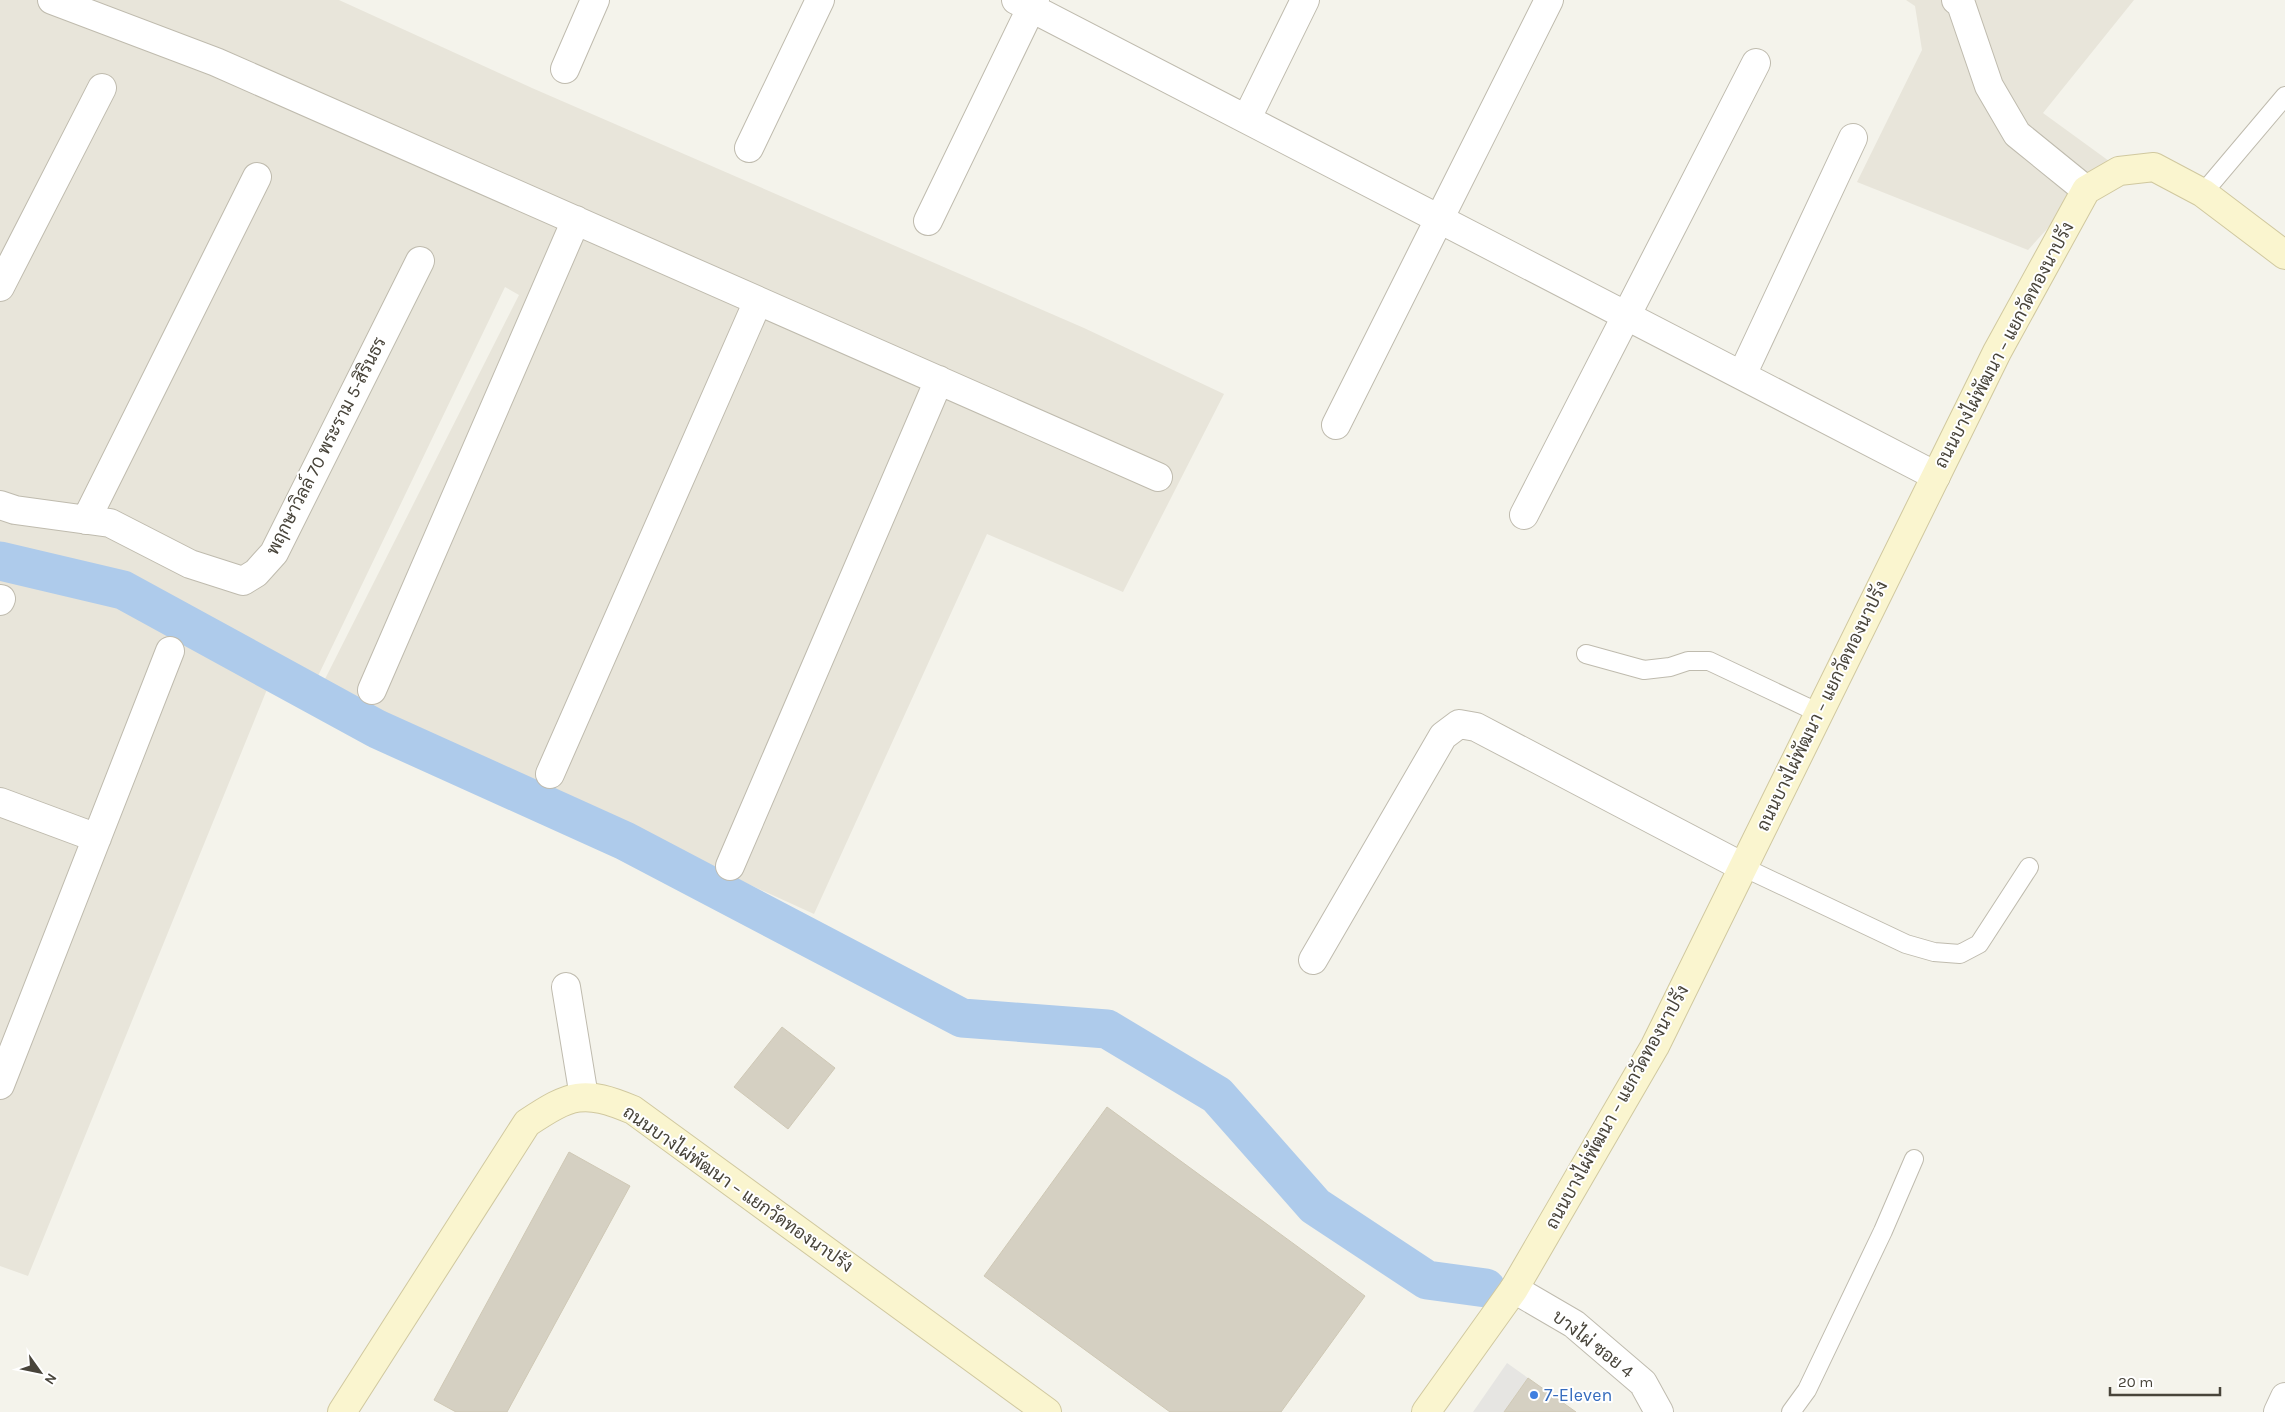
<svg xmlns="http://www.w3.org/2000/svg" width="2285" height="1412" font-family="Karla,Sarabun,sans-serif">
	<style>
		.residential { fill: #e8e5da }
		.parking { fill: #e6e5e2 }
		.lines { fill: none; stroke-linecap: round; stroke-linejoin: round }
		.canal { stroke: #aecbeb; stroke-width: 39 }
		.building { fill: #d5d0c2; stroke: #cfc8b5 }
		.lane-casing { stroke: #bfbbae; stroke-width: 20 }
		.street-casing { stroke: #bfbbae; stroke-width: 30 }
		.secondary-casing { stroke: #d0c89f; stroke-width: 30 }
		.lane { stroke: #fff; stroke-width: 18 }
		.street { stroke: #fff; stroke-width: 28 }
		.secondary { stroke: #faf5cf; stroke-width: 28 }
		.shop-dot { fill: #3f7fe0; stroke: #fff; stroke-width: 2 }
		.labels { text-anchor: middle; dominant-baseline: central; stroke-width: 4; stroke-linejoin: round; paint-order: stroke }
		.street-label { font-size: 18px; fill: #48443a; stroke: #fff }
		.shop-label { font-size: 18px; fill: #366cbe; stroke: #fff; text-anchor: start }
	</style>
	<rect width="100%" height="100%" fill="#f4f3eb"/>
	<!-- residential -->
	<path class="residential" d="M0,0H339L532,88L1084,328L1224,394L1123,592L987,534L814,914L429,739L324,681L519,295L505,287L318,676L279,660L28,1276L0,1266Z
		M1906,0H2134L2043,113L2109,161L2028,250L1857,182L1922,50L1915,6Z"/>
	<!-- parking -->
	<path class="parking" d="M1507,1363L1528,1378L1504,1412H1473Z"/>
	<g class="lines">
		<!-- canal -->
		<path class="canal" d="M0,561L123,590L377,729L625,841L962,1018L1107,1029L1217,1095L1315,1206L1427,1280L1486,1288"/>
	</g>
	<!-- building -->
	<path class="building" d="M782,1027L835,1068L788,1129L734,1087Z
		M1107,1107L1365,1296L1281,1412H1170L984,1276Z
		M569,1152L630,1186L507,1412H456L434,1400Z
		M1528,1378L1576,1412H1504Z"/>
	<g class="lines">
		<defs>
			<path id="lane" d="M2203,193L2285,96
				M1586,654L1644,670L1670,667L1688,661H1709L1819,713
				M1743,867L1906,944L1934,952L1960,954L1979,944L2029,867
				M1791,1412L1807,1390L1883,1231L1914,1159"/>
			<path id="street" d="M52,0L216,62L1158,477
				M1016,0L1936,476
				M1956,0L1961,4L1989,86L2017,134L2086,190
				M565,69L595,0
				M1247,118L1305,0
				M749,148L820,0
				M928,221L1035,0
				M0,287L102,88
				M1742,375L1853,138
				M1336,425L1549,0
				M0,505L15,510L110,523L190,564L243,581L256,573L274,553L420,261
				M1524,515L1756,63
				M86,520L257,177
				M0,601L1,599
				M372,690L576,220
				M550,774L758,301
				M0,802L97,838
				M730,866L939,380
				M1313,960L1443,736L1459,724L1476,727L1743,867
				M566,987L584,1097
				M0,1085L170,651
				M1514,1289L1574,1324L1643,1383L1659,1412
				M2278,1412L2285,1397"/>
			<path id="secondary" d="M342,1412L527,1123C571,1094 583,1089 633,1110L1047,1412
				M1426,1412L1514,1289L1655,1046L1997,352L2086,190L2119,171L2154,167L2203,193L2285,255"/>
		</defs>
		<!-- lane casing -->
		<use href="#lane" class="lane-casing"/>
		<!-- street casing -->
		<use href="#street" class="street-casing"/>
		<!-- secondary casing -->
		<use href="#secondary" class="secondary-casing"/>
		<!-- lane -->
		<use href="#lane" class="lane"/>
		<!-- street -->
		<use href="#street" class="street"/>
		<!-- secondary -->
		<use href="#secondary" class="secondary"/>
	</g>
	<!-- markers -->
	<circle class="shop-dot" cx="1534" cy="1395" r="5"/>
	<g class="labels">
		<!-- street labels -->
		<g class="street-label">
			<text transform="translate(2004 345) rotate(-62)">ถนนบางไผ่พัฒนา – แยกวัดทองนาปรัง</text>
			<text transform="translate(326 446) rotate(-63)">พฤกษาวิลล์ 70 พระราม 5-สิรินธร</text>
			<text transform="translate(1822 706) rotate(-64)">ถนนบางไผ่พัฒนา – แยกวัดทองนาปรัง</text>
			<text transform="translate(1617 1107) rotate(-61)">ถนนบางไผ่พัฒนา – แยกวัดทองนาปรัง</text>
			<text transform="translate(738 1189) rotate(35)">ถนนบางไผ่พัฒนา – แยกวัดทองนาปรัง</text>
			<text transform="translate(1593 1344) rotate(38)">บางไผ่ ซอย 4</text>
		</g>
		<!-- shop labels -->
		<g class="shop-label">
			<text x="1544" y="1395">7-Eleven</text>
		</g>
	</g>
	<!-- north arrow -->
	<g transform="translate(40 1372) rotate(123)" stroke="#ffffff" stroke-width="4" paint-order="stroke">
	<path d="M0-4L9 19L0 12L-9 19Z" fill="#48443a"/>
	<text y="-8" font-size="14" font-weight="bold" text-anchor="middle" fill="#48443a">N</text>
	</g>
	<!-- scale -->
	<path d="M2110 1387v8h110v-8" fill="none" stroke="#48443a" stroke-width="2.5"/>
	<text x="2118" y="1387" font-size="15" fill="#48443a" stroke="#ffffff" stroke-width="4" paint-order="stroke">20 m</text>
</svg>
